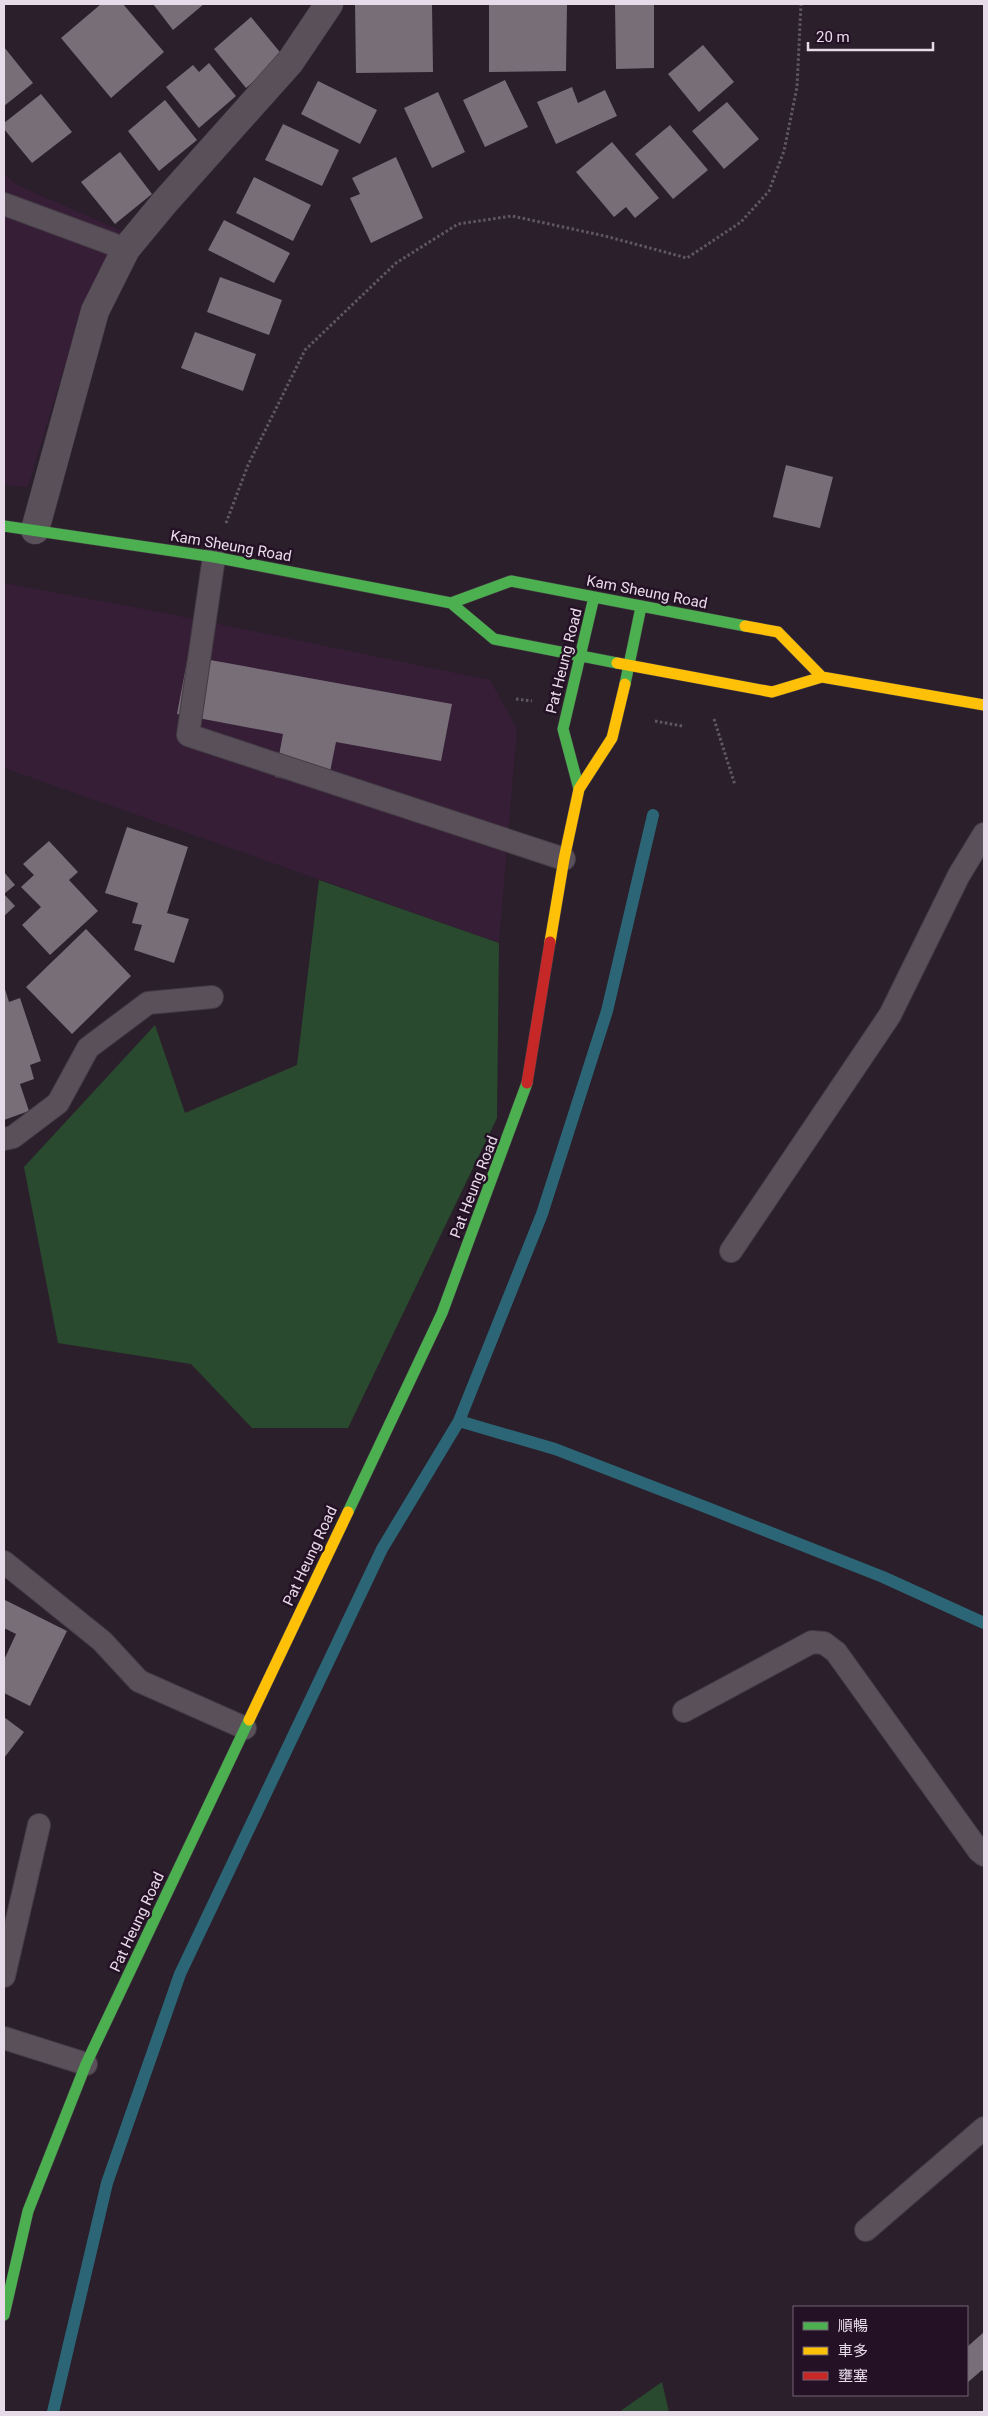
<svg xmlns="http://www.w3.org/2000/svg" width="988" height="2416" font-family="Roboto,'Noto Sans TC',sans-serif">
	<style>
		.built { fill: #351e36 }
		.forest { fill: #2a4a2f }
		.lines { fill: none; stroke-linecap: round; stroke-linejoin: round }
		.stream { stroke: #2c6676; stroke-width: 12 }
		.building { fill: #786e78 }
		.lane-casing { stroke: #453c45; stroke-width: 24 }
		.street-casing { stroke: #453c45; stroke-width: 29 }
		.fast-casing { stroke: #453c45; stroke-width: 12 }
		.slow-casing { stroke: #453c45; stroke-width: 12 }
		.jam-casing { stroke: #453c45; stroke-width: 12 }
		.path { stroke: #605860; stroke-width: 3; stroke-dasharray: 2.5 2.5; stroke-linecap: butt }
		.lane { stroke: #59505a; stroke-width: 22 }
		.street { stroke: #59505a; stroke-width: 28 }
		.fast { stroke: #4caf50; stroke-width: 11 }
		.slow { stroke: #ffc107; stroke-width: 11 }
		.jam { stroke: #c62828; stroke-width: 11 }
		.labels { text-anchor: middle; dominant-baseline: central; stroke-width: 5; stroke-linejoin: round; paint-order: stroke }
		.street-label { font-size: 15px; fill: #e8dbe9; stroke: #241125 }
	</style>
	<rect width="100%" height="100%" fill="#2a1f2a"/>
	<!-- built -->
	<path class="built" d="M4,174L17,185L129,234L83,306L28,487L4,485Z
		M4,583L160,612L490,680L517,729L499,943L4,768Z"/>
	<!-- forest -->
	<path class="forest" d="M319,880L499,943L497,1118L348,1428H252L191,1364L58,1343L24,1167L155,1025L185,1113L297,1065Z
		M662,2382L669,2412H619Z"/>
	<g class="lines">
		<!-- stream -->
		<path class="stream" d="M459,1421L555,1449L708,1508L883,1577L984,1623
			M53,2412L107,2183L180,1974L382,1549L459,1421L542,1214L607,1011L653,815"/>
	</g>
	<!-- building -->
	<path class="building" d="M101,4H123L164,52L111,98L61,38Z
		M153,4H204L173,30Z
		M355,4H432L433,72L356,73Z
		M489,4H567L566,71L489,72Z
		M615,4H654V68L616,69Z
		M251,17L284,57L246,88L214,49Z
		M703,45L734,82L699,112L668,74Z
		M4,47L33,83L4,106Z
		M209,63L236,96L199,128L166,87L193,65L199,72Z
		M505,80L528,127L485,147L463,100Z
		M318,81L377,110L360,144L301,114Z
		M572,87L578,103L605,90L617,116L556,144L537,102Z
		M438,92L465,152L432,168L404,108Z
		M41,94L72,132L32,163L4,129V123Z
		M165,100L197,140L159,171L128,131Z
		M727,102L759,139L724,169L692,131Z
		M283,124L339,150L322,186L265,160Z
		M670,125L708,170L673,199L635,154Z
		M612,142L659,198L635,218L626,207L614,217L576,172Z
		M120,152L152,194L115,224L81,182Z
		M396,157L423,218L371,243L350,198L360,194L352,178Z
		M254,177L311,205L293,241L236,213Z
		M224,220L290,253L274,283L208,250Z
		M220,277L282,300L269,335L207,312Z
		M195,332L256,354L243,391L181,368Z
		M786,465L833,477L820,528L773,517Z
		M188,656L452,704L441,761L336,742L327,787L275,777L283,734L177,714Z
		M127,827L188,847L167,913L189,919L174,963L134,950L142,925L132,923L138,903L105,893Z
		M49,841L78,872L69,880L98,911L50,955L22,925L41,907L21,887L34,875L23,864Z
		M4,872L15,885L4,894L15,906L4,916Z
		M86,929L131,976L72,1034L26,987Z
		M4,986L9,1002L20,998L41,1061L30,1065L34,1079L20,1084L29,1111L4,1120Z
		M5,1600L67,1631L30,1706L4,1693V1660L16,1634L4,1628Z
		M4,1717L24,1732L4,1758Z
		M984,2332V2373L982,2370L967,2383V2347Z"/>
	<g class="lines">
		<defs>
			<path id="lane" d="M4,204L126,249
				M214,557L188,735L564,859
				M4,1139L13,1137L58,1103L88,1048L148,1003L212,997
				M731,1251L890,1015L959,875L984,834
				M4,1562L102,1641L139,1681L245,1728
				M684,1711L812,1642L824,1643L836,1652L979,1851L984,1855
				M4,1976L39,1825
				M4,2038L86,2064
				M866,2230L984,2128"/>
			<path id="street" d="M35,530L95,311L126,249L164,203L290,62L329,4"/>
			<path id="fast" d="M4,526L214,557L451,603L494,639L617,663
				M451,603L511,581L745,626
				M625,684L641,607
				M579,789L563,729L594,597
				M348,1512L442,1313L527,1083
				M4,2315L28,2211L86,2064L249,1720"/>
			<path id="slow" d="M745,626L778,632L822,677
				M617,663L772,692L822,677L984,705
				M550,942L564,859L579,789L612,738L625,684
				M249,1720L348,1512"/>
			<path id="jam" d="M527,1083L550,942"/>
		</defs>
		<!-- lane casing -->
		<use href="#lane" class="lane-casing"/>
		<!-- street casing -->
		<use href="#street" class="street-casing"/>
		<!-- fast casing -->
		<use href="#fast" class="fast-casing"/>
		<!-- slow casing -->
		<use href="#slow" class="slow-casing"/>
		<!-- jam casing -->
		<use href="#jam" class="jam-casing"/>
		<!-- path -->
		<path class="path" d="M226,523L248,465L305,350L396,263L458,224L512,216L605,236L687,258L741,222L769,191L784,151L797,87L801,4
			M516,699L532,701
			M714,719L735,785
			M655,721L682,726"/>
		<!-- lane -->
		<use href="#lane" class="lane"/>
		<!-- street -->
		<use href="#street" class="street"/>
		<!-- fast -->
		<use href="#fast" class="fast"/>
		<!-- slow -->
		<use href="#slow" class="slow"/>
		<!-- jam -->
		<use href="#jam" class="jam"/>
	</g>
	<g class="labels">
		<!-- street labels -->
		<g class="street-label">
			<text transform="translate(231 546) rotate(10)">Kam Sheung Road</text>
			<text transform="translate(647 592) rotate(11)">Kam Sheung Road</text>
			<text transform="translate(564 661) rotate(-76)">Pat Heung Road</text>
			<text transform="translate(474 1187) rotate(-69)">Pat Heung Road</text>
			<text transform="translate(310 1556) rotate(-65)">Pat Heung Road</text>
			<text transform="translate(137 1922) rotate(-65)">Pat Heung Road</text>
		</g>
	</g>
	<!-- border -->
	<rect width="988" height="2416" fill="none" stroke="#e8dbe9" stroke-width="10"/>
	<!-- legend -->
	<rect x="793" y="2306" width="175" height="90" fill="#241125" stroke="#726273"/>
	<rect x="803" y="2322" width="25" height="8" fill="#4caf50" stroke="#726273"/>
	<text x="838" y="2331" font-size="15" fill="#e8dbe9">順暢</text>
	<rect x="803" y="2347" width="25" height="8" fill="#ffc107" stroke="#726273"/>
	<text x="838" y="2356" font-size="15" fill="#e8dbe9">車多</text>
	<rect x="803" y="2372" width="25" height="8" fill="#c62828" stroke="#726273"/>
	<text x="838" y="2381" font-size="15" fill="#e8dbe9">壅塞</text>
	<!-- scale -->
	<path d="M808 42v8h125v-8" fill="none" stroke="#e8dbe9" stroke-width="2.5"/>
	<text x="816" y="42" font-size="15" fill="#e8dbe9" stroke="#241125" stroke-width="4" paint-order="stroke">20 m</text>
</svg>
